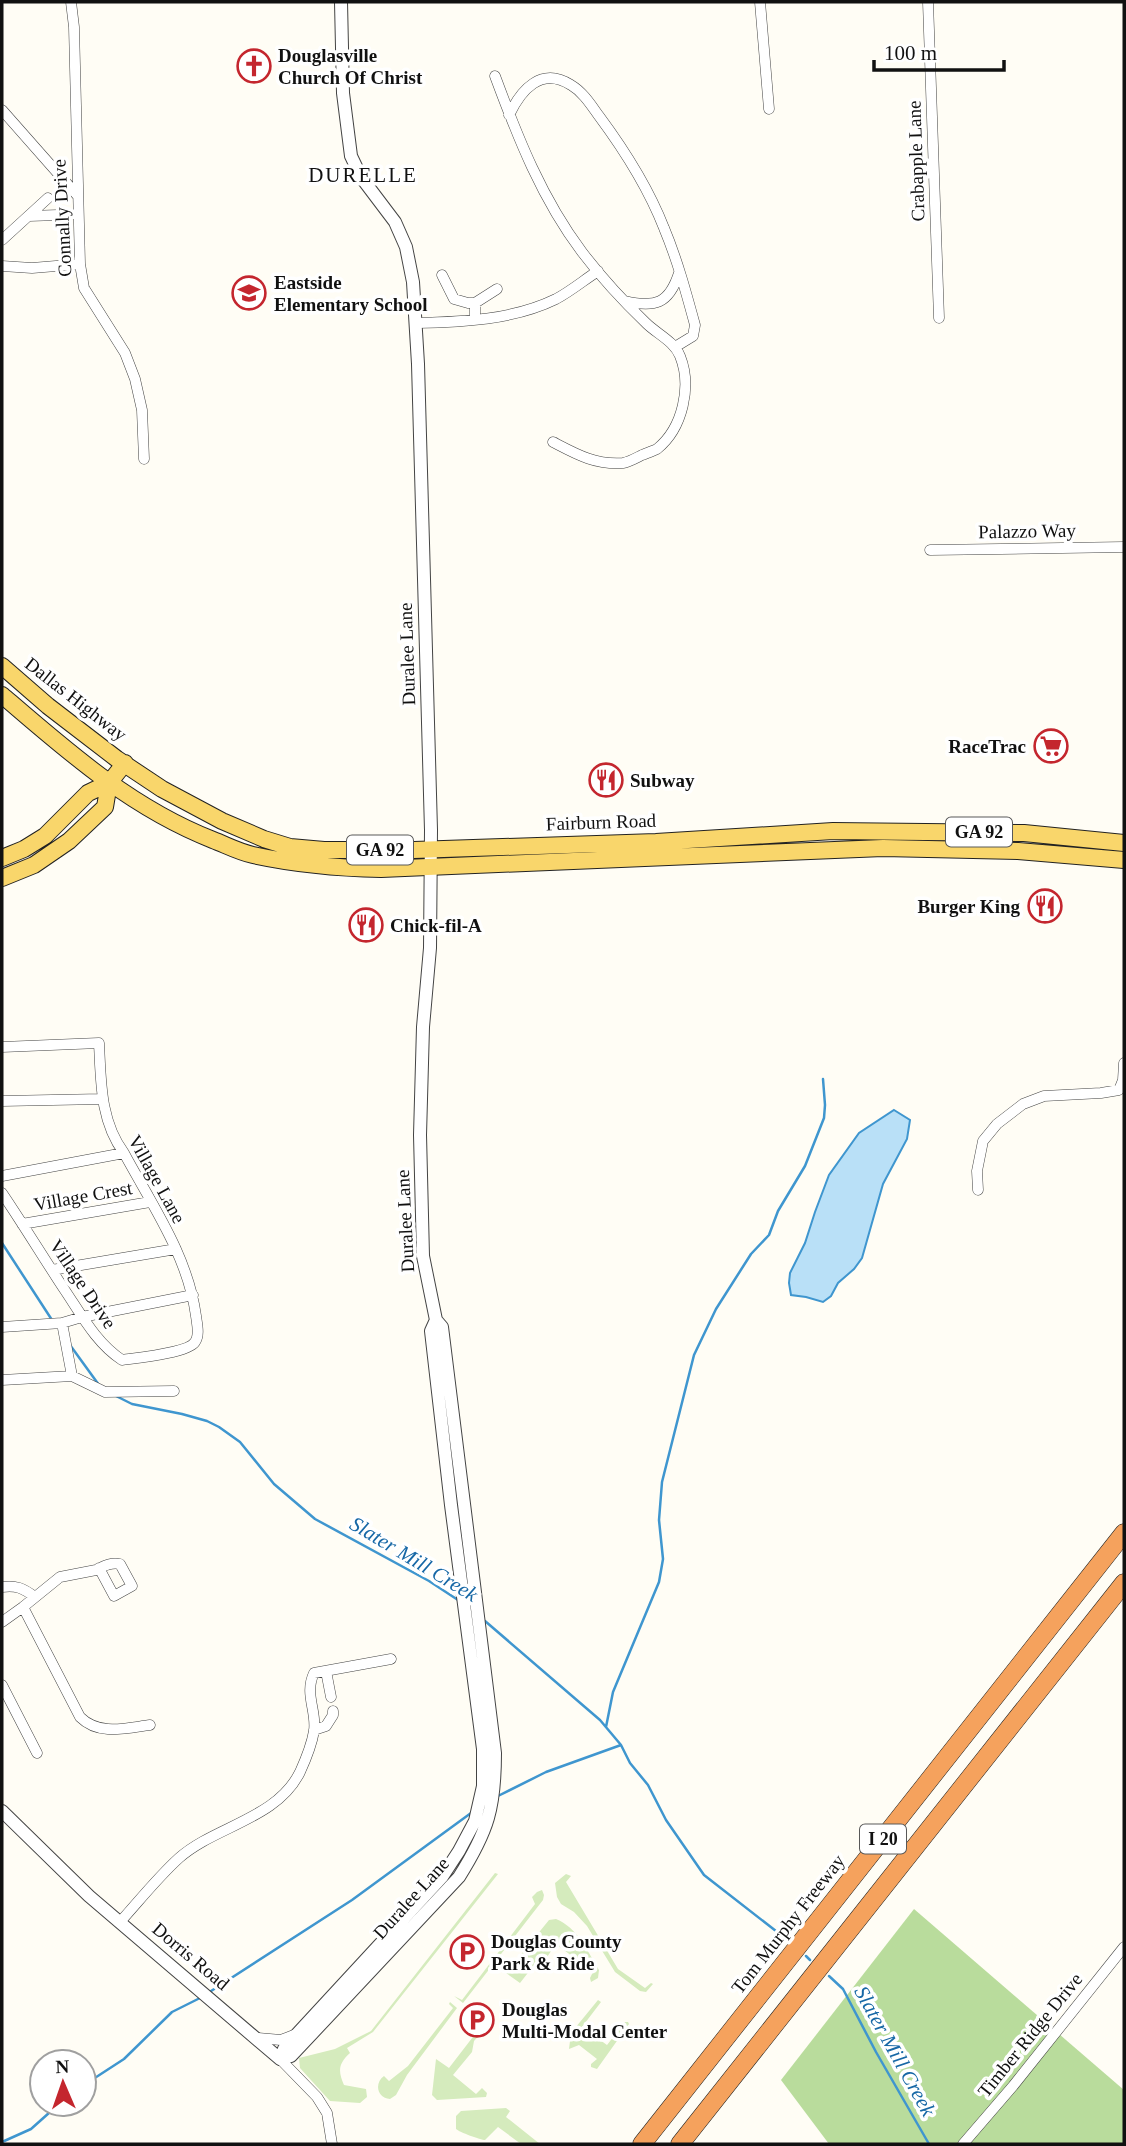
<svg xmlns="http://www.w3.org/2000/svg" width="1126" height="2146" font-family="Georgia,serif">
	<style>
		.green { fill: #d5ebbd }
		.forest { fill: #b9dc9c }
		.water { fill: #b9e0f7; stroke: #3f96cf; stroke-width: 2 }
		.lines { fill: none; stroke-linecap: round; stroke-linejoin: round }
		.stream { stroke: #3f96cf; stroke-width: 2.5 }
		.minor-casing { stroke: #444; stroke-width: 11 }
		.tertiary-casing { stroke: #444; stroke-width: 14 }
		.primary-casing { stroke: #222; stroke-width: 18 }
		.motorway-casing { stroke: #222; stroke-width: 19 }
		.minor { stroke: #fff; stroke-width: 10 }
		.tertiary { stroke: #fff; stroke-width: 12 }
		.primary { stroke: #f9d66b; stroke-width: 16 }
		.motorway { stroke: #f5a25d; stroke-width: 18 }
		.labels { text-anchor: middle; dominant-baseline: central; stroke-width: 7; stroke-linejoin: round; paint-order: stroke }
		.shield { fill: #fff; stroke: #585858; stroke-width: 2 }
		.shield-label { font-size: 18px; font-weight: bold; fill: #111 }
		.poi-label { font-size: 19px; font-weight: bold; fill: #111; stroke: #fff; text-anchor: start }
		.street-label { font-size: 19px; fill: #111; stroke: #fff }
		.neighbourhood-label { font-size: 21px; letter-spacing: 2px; fill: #111; stroke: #fff }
		.water-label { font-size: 21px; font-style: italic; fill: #1768a6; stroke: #fff }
	</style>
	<rect width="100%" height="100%" fill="#fffdf5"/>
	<!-- green -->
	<path class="green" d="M495,1873L498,1874L373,2032L347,2048L350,2053C338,2064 338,2071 344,2085L366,2089L367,2097L360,2103L330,2101L300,2068L299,2058L335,2049L371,2031Z
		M566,1874L571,1876L566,1882L618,1969L645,1988L651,1983L653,1984L646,1992L640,1991L615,1972L587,1926L574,1912L561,1904L557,1897L555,1883Z
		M542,1890L544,1895L543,1900L463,2003L454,1996L462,2000L535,1904L532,1897L537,1892Z
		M556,1919C578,1928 587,1951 599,1970L598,1978L591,1982L590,1978L593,1972L556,1944L547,1957L538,1960L520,1983L506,1973L549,1920Z
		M598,2000L601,2002L582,2027L607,2045L625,2022H628L629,2024L597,2069L591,2067V2064L597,2059L579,2045L569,2049L571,2033Z
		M450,2002L457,2008L407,2075L396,2095L390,2099C377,2098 374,2083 384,2076L389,2081L408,2066L453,2008L449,2004Z
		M479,2029L482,2032L474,2041L472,2052L453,2075L476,2094L482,2088L487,2093L486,2097L437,2100L432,2095L436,2059L449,2068Z
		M506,2108L510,2111L506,2117L540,2144H521L498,2127L485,2140C481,2140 459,2132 456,2129V2116L461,2111Z"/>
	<!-- forest -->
	<path class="forest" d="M914,1909L1124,2090V2144H829L781,2080Z"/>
	<!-- water -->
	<path class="water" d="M894,1110L910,1120L907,1139L883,1184L862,1258L854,1269L838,1283L831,1296L823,1302L806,1297L791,1295L789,1283L790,1273L805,1243L815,1212L829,1175L859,1133Z"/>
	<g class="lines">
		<!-- stream -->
		<path class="stream" d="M2,1243L52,1320
			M70,1345L99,1385
			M116,1396L132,1404L182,1414L207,1421L219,1427L240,1442L274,1484L315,1519L429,1581L458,1600
			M485,1621L600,1720L621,1745L630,1763L648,1785L666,1820L704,1875L790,1942
			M606,1727L613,1692L659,1582L663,1559L659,1520L662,1482L694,1355L716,1309L751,1254L769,1235L778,1211L805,1166L824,1118L825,1105L823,1079
			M498,1796L546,1772L621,1745
			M806,1956L810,1960
			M829,1976L843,1989L876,2052L929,2144
			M208,1993L352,1900L471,1813
			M84,2085L124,2059L172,2012L200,1998
			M2,2142L31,2129L59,2104"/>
		<defs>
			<path id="minor" d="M71,2L74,27L80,264L84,288L125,353L135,379L142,410L144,459
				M760,2L769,109
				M928,2L939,318
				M495,76C518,138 542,199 582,252C601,277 623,301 646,323C657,334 674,341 680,356C692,386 683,428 657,449C653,451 647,453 642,455C636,458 629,462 623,463C595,465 576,454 553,442
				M2,110L77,195
				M509,115C521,90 541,66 571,85C583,92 591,105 599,116C625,151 648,187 664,228C677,259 686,292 695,325L693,336L675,347
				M29,216L58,215
				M2,240L48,198
				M2,266L32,268L80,264
				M442,275L454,299L468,303H475
				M625,301C655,308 669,304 679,273
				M475,319V303L497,289
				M416,323C463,322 513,320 556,299C571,291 584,280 598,271
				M930,550L1124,547
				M2,1047L99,1043C101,1081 100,1121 124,1153C152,1205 188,1256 196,1316C197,1324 200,1335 195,1342C188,1353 136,1358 122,1360C96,1343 81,1314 64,1289C43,1257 23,1224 2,1193
				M2,1101L102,1099
				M2,1176L124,1153
				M978,1190L977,1171L983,1141L997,1124L1023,1104L1044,1096L1101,1093L1119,1090L1123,1080L1124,1063
				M22,1224L150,1202
				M52,1270L176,1249
				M62,1323L72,1376
				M2,1327L62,1323L82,1317L193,1295
				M2,1380L72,1376L105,1392L174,1391
				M2,1587C16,1585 23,1588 35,1597
				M23,1607L80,1717C99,1736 126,1728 150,1725
				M2,1622L23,1607L60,1577L96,1570C104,1566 111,1562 120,1564L132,1586L114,1596L99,1568
				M326,1671L331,1697
				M2,1685L37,1753
				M314,1730L326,1726L333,1715V1711
				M120,1922C139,1901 158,1877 179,1858C215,1826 277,1819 300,1772C305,1761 312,1743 314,1731C317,1711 304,1694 314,1673L391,1659
				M258,2038L281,2040L294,2035
				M280,2059L317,2097L327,2113L332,2144
				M963,2144L1013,2086L1124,1947"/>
			<path id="tertiary" d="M2,1811L89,1896L280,2059
				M280,2059L291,2056L459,1877C488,1831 495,1808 495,1753L442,1327L436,1320L423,1256L420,1135L423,1027L430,948L431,830L418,364L413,282L406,247L395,222L361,177L351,156L343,93L341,2
				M280,2059L284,2049L297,2034L442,1877L459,1851L475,1821L483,1786V1749L451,1505L431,1331L436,1320"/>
			<path id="primary" d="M2,666L48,706L117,759L162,789L222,821L264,839L290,847L324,850H414L656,842L833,831L1024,833L1124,843
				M2,695C67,751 131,808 213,840C226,845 239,852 253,855C294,864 338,868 381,869L883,848L1018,851L1124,860
				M2,858L24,849L45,836L88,793L109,783L125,763
				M2,878L34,865L69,841L105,807L109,783"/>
			<path id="motorway" d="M642,2144L1124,1533
				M680,2144L1124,1583"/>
		</defs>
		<!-- minor casing -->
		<use href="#minor" class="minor-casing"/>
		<!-- tertiary casing -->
		<use href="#tertiary" class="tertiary-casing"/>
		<!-- primary casing -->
		<use href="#primary" class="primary-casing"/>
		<!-- motorway casing -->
		<use href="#motorway" class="motorway-casing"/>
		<!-- minor -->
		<use href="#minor" class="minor"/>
		<!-- tertiary -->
		<use href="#tertiary" class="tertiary"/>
		<!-- primary -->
		<use href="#primary" class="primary"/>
		<!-- motorway -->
		<use href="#motorway" class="motorway"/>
	</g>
	<!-- icons -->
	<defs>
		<symbol id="church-ring" viewBox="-11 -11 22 22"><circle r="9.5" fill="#fff" stroke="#c4262e" stroke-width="1.5"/><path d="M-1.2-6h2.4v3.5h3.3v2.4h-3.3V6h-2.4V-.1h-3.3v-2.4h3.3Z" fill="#c4262e"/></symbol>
		<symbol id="school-ring" viewBox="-11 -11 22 22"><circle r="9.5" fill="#fff" stroke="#c4262e" stroke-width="1.5"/><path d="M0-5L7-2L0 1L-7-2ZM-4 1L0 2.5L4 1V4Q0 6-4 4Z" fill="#c4262e"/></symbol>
		<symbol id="supermarket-ring" viewBox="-11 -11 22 22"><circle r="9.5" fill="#fff" stroke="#c4262e" stroke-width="1.5"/><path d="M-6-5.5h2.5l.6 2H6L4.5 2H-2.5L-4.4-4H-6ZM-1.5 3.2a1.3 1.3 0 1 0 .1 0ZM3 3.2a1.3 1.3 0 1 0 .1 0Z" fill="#c4262e"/></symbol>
		<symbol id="restaurant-ring" viewBox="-11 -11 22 22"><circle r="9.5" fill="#fff" stroke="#c4262e" stroke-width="1.5"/><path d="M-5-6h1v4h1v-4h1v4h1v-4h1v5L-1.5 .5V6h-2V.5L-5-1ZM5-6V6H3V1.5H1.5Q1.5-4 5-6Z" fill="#c4262e"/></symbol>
		<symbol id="parking-ring" viewBox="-11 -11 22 22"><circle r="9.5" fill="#fff" stroke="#c4262e" stroke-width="1.5"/><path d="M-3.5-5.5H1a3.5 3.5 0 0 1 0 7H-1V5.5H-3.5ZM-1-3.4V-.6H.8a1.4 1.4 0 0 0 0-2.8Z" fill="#c4262e"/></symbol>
	</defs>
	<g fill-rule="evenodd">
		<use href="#church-ring" x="235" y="47" width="38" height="38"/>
		<use href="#school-ring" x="230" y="274" width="38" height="38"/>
		<use href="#supermarket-ring" x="1032" y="727" width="38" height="38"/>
		<use href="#restaurant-ring" x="587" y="761" width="38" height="38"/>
		<use href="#restaurant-ring" x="1026" y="887" width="38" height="38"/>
		<use href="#restaurant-ring" x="347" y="906" width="38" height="38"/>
		<use href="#parking-ring" x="448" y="1933" width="38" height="38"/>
		<use href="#parking-ring" x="458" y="2001" width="38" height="38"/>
	</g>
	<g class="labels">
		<!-- shield labels -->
		<g class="shield">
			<rect x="946" y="817.5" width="66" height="29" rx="5"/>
			<rect x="347" y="835.5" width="66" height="29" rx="5"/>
			<rect x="860" y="1824.5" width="46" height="29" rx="5"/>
		</g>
		<g class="shield-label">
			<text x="979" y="832">GA 92</text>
			<text x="380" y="850">GA 92</text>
			<text x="883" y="1839">I 20</text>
		</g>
		<!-- poi labels -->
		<g class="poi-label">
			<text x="278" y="55">Douglasville<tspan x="278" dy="22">Church Of Christ</tspan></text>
			<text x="274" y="282">Eastside<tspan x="274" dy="22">Elementary School</tspan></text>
			<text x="1026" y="746" text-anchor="end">RaceTrac</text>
			<text x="630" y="780">Subway</text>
			<text x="1020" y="906" text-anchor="end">Burger King</text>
			<text x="390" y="925">Chick-fil-A</text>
			<text x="491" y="1941">Douglas County<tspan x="491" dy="22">Park &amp; Ride</tspan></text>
			<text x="502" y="2009">Douglas<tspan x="502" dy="22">Multi-Modal Center</tspan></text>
		</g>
		<!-- street labels -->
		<g class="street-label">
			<text transform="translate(916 161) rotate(-92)">Crabapple Lane</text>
			<text transform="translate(62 218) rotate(-93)">Connally Drive</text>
			<text transform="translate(1027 531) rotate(-1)">Palazzo Way</text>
			<text transform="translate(407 654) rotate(-92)">Duralee Lane</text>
			<text transform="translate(76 699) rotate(38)">Dallas Highway</text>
			<text transform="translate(601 822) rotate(-2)">Fairburn Road</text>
			<text transform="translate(157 1179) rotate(61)">Village Lane</text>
			<text transform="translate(83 1196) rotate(-10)">Village Crest</text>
			<text transform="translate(405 1221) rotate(-93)">Duralee Lane</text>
			<text transform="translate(83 1284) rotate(56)">Village Drive</text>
			<text transform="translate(411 1898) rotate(-48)">Duralee Lane</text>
			<text transform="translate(788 1924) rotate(-52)">Tom Murphy Freeway</text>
			<text transform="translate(191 1956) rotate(40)">Dorris Road</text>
			<text transform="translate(1030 2035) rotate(-51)">Timber Ridge Drive</text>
		</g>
		<!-- neighbourhood labels -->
		<g class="neighbourhood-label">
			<text x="363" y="175">DURELLE</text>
		</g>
		<!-- water labels -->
		<g class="water-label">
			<text transform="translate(414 1559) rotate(31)">Slater Mill Creek</text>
			<text transform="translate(895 2051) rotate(61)">Slater Mill Creek</text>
		</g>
	</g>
	<!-- border -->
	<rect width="1126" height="2146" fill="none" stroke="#111111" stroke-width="7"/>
	<!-- north arrow -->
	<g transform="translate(63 2083) rotate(358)"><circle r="33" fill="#ffffff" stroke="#a0a0a0" stroke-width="2"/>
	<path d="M0-5L12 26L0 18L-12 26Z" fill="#c4262e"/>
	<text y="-10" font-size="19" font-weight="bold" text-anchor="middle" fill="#111111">N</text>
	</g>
	<!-- scale -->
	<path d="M874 60v10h130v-10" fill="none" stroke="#111111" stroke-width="3.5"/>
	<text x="884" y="60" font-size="21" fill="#111111" stroke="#ffffff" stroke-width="5" paint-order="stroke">100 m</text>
</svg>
